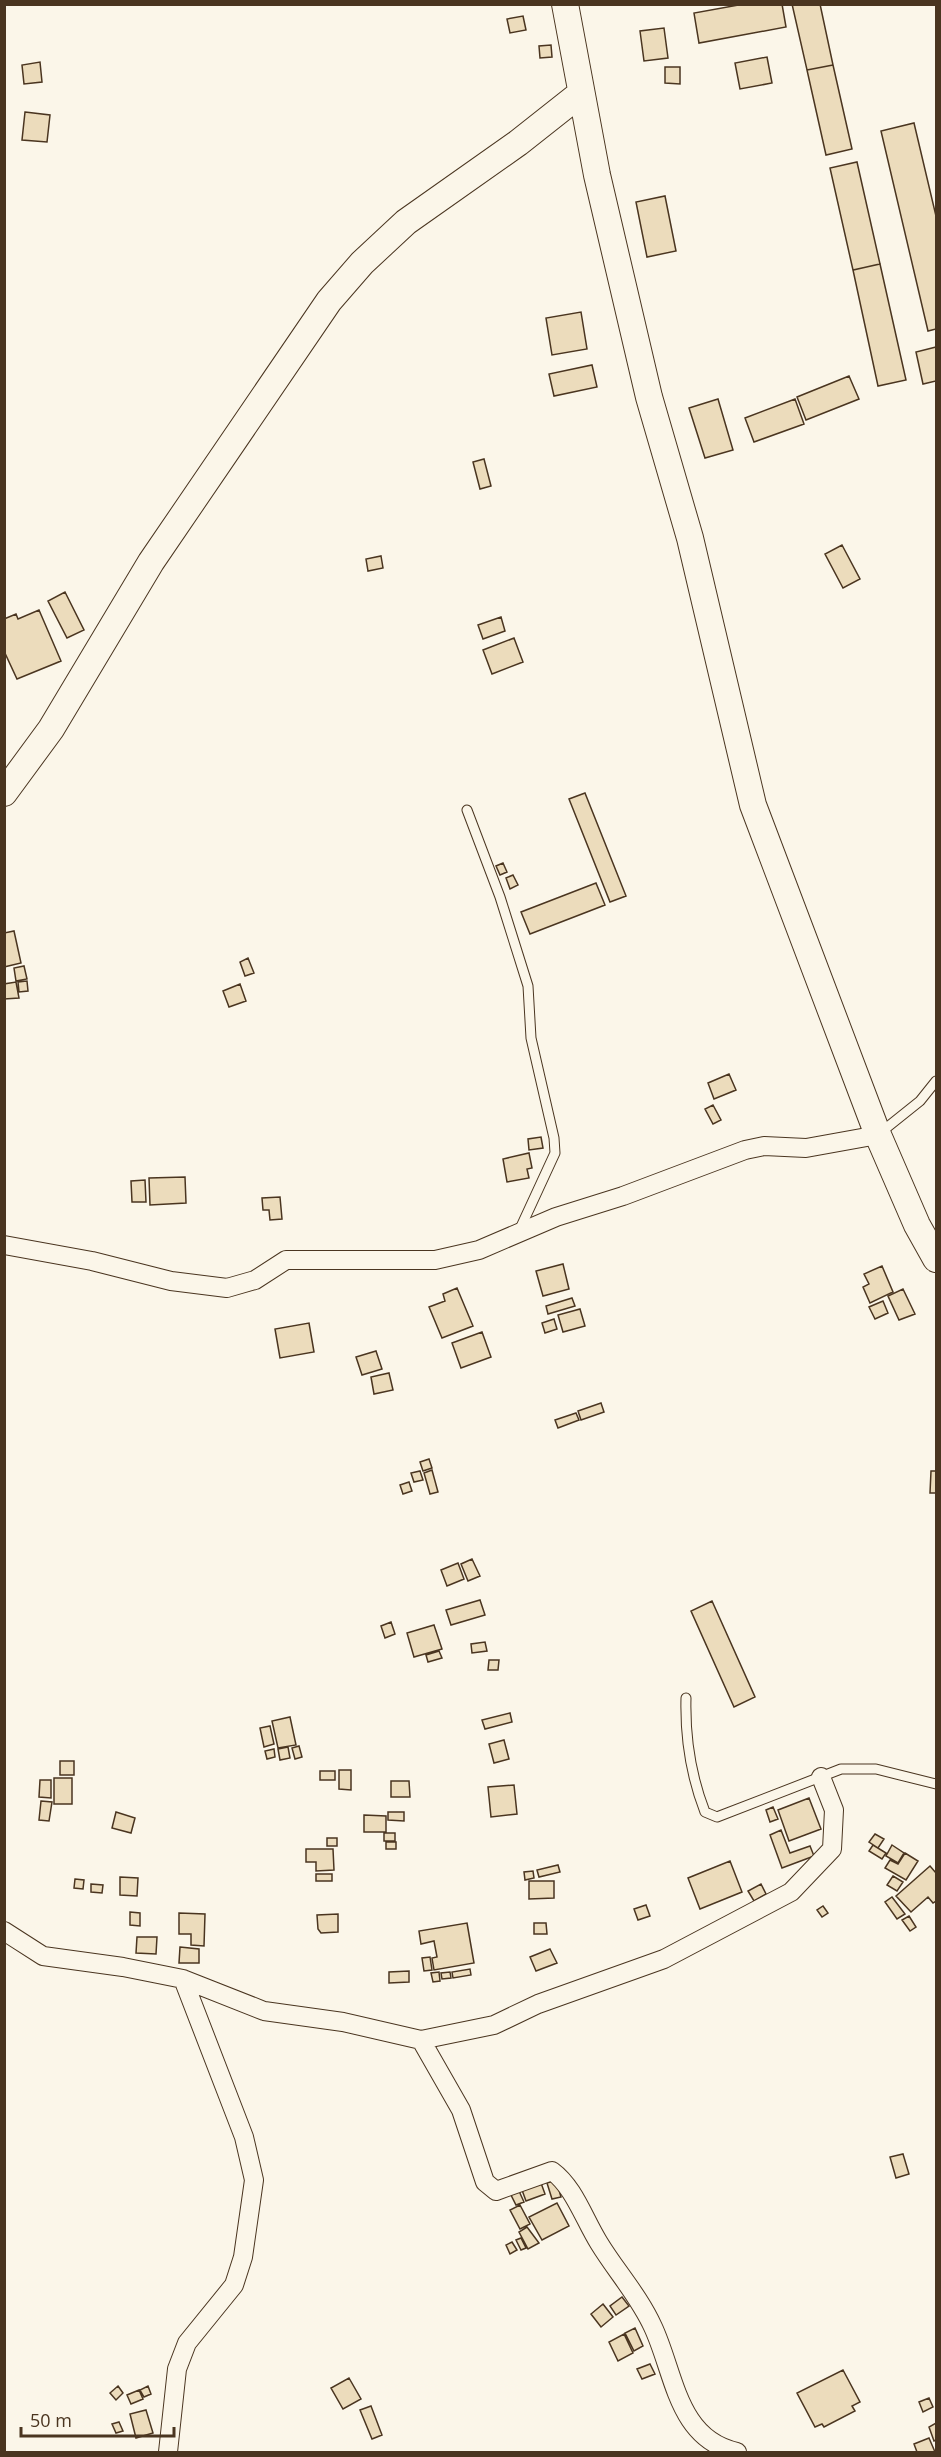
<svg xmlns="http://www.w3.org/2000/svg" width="941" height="2457" font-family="'Open Sans',sans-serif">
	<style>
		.building { fill: #ecdcbc; stroke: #4a3520; stroke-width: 1.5 }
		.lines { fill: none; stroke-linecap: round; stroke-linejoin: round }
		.lane-casing { stroke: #4a3520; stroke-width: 11 }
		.street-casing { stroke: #4a3520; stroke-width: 20 }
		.secondary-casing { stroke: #4a3520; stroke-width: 28 }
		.lane { stroke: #fbf6e9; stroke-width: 9 }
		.street { stroke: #fbf6e9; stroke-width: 18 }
		.secondary { stroke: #fbf6e9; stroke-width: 26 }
	</style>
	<rect width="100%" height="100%" fill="#fbf6e9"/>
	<!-- building -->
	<path class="building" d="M744,4H782L786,27L699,43L694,13Z
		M792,4H820L833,65L807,70Z
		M523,16L526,30L510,33L507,19Z
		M664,28L668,58L644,61L640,31Z
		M551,45L552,57L540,58L539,46Z
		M767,57L772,83L740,89L735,63Z
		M40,62L42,82L24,84L22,65Z
		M833,65L852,149L826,155L807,70Z
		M665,67H680V84L665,83Z
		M25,112L50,115L47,142L22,140Z
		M914,123L936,216V329L928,331L881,131Z
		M857,162L880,264L853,270L830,168Z
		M665,196L676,251L647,257L636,202Z
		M880,264L906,380L878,386L853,270Z
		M581,312L587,349L552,355L546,318Z
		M936,347V381L923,384L916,352Z
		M592,365L597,387L554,396L549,374Z
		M849,376L859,399L806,420L797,397Z
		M718,399L733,450L705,458L689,408Z
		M795,399L804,424L754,442L745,418Z
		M484,459L491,486L480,489L473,462Z
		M842,545L860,579L843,588L825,554Z
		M381,556L383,568L368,571L366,559Z
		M65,592L84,630L67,638L48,601Z
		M39,610L61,661L17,679L4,651V619L16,614L18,619Z
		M501,617L505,631L483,639L478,625Z
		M514,638L523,662L492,674L483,650Z
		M585,793L626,896L610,902L569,799Z
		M503,863L507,872L500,875L496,866Z
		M513,875L518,885L510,889L506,878Z
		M596,883L605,905L530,934L521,912Z
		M14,931L21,963L4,967V933Z
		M248,958L254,973L245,976L240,962Z
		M24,966L27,979L16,981L14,968Z
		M27,981L28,991L19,992L18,982Z
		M16,982L19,998L4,999V984Z
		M240,984L246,1001L229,1007L223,991Z
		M729,1074L736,1090L714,1099L708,1083Z
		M713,1105L721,1120L713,1124L705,1109Z
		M541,1137L543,1148L529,1150L528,1139Z
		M529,1153L532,1168L527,1169L529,1178L507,1182L503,1159Z
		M185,1177L186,1203L150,1205L149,1178Z
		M145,1180L146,1202H132L131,1181Z
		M280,1197L282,1219L270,1220L269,1210H263L262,1198Z
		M563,1264L569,1289L543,1296L536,1271Z
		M882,1266L893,1292L870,1303L863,1287L869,1284L864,1274Z
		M457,1288L473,1326L442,1338L429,1307L445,1301L443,1294Z
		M903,1289L915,1314L899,1320L888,1296Z
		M572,1298L575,1306L548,1314L546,1306Z
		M883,1301L888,1313L875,1319L869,1307Z
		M580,1309L585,1326L563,1332L558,1315Z
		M554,1319L557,1329L545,1333L542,1323Z
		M309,1323L314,1352L280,1358L275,1329Z
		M482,1332L491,1357L461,1368L452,1343Z
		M376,1351L382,1369L362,1375L356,1357Z
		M389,1373L393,1390L374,1394L371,1377Z
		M601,1403L604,1412L581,1420L578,1411Z
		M576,1413L579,1420L558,1428L555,1420Z
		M429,1459L432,1468L423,1471L420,1462Z
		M432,1470L438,1492L430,1494L424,1473Z
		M420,1471L423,1480L414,1482L411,1473Z
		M931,1471H936V1493H930Z
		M409,1482L412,1491L403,1494L400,1485Z
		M472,1559L480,1576L468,1581L461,1564Z
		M458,1563L464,1579L447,1586L441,1570Z
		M480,1600L485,1615L451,1625L446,1610Z
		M712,1601L755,1697L734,1707L691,1611Z
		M391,1622L395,1634L385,1638L381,1626Z
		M434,1625L442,1649L414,1657L407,1633Z
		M485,1642L487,1651L472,1653L471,1644Z
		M439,1651L442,1658L428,1662L426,1655Z
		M489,1660H499L498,1670H488Z
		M510,1713L512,1722L485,1729L482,1720Z
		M290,1717L296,1745L278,1748L272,1721Z
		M270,1726L274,1744L264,1747L260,1728Z
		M504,1740L509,1759L494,1763L489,1744Z
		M299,1746L302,1757L295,1759L292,1748Z
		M288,1747L290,1758L280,1760L278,1749Z
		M274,1749L275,1757L267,1759L265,1751Z
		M60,1761H74V1775H60Z
		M339,1770H351V1790L339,1789Z
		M320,1771H335V1780H320Z
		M54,1778H72V1804H54Z
		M40,1780H51V1798L39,1797Z
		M391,1781H409L410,1797H391Z
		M514,1785L517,1814L491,1817L488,1787Z
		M809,1798L821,1829L789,1841L778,1810Z
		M41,1801L52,1802L49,1821L39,1820Z
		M773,1807L778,1819L770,1822L766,1810Z
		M116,1812L135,1818L131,1833L112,1828Z
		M388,1812H404V1821L388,1820Z
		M364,1815L386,1816V1832H364Z
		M781,1830L790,1853L810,1846L814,1856L782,1868L770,1835Z
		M384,1833H395V1841H384Z
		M875,1834L884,1839L878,1848L869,1842Z
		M327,1838H337V1846H327Z
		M386,1842H396V1849H386Z
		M873,1845L886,1853L882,1859L869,1851Z
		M892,1845L904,1853L898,1863L886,1856Z
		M306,1849H333L334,1870L316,1871V1862H306Z
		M905,1853L918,1861L906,1880L885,1868L890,1860L898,1864Z
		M730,1861L742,1892L700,1909L688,1878Z
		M558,1865L560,1872L539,1877L537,1870Z
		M930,1866L936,1873V1901L933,1903L928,1897L911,1912L896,1896Z
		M533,1871L534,1878L525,1880L524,1872Z
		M316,1874H332V1881H316Z
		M893,1876L903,1882L897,1891L887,1885Z
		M120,1877L138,1878L137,1896L120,1895Z
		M75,1879L84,1880L83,1889L74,1888Z
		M529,1881H554V1898L529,1899Z
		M91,1884L103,1885L102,1893L91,1892Z
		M761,1884L766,1894L754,1901L748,1891Z
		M892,1897L905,1914L897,1919L885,1902Z
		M646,1905L650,1916L638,1920L634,1909Z
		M823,1906L828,1913L822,1917L817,1910Z
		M130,1912L140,1913V1926L130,1925Z
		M179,1913L205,1914L204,1946L191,1945V1934H179Z
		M338,1914V1932L321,1933L318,1929L317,1915Z
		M909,1916L916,1927L910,1931L902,1920Z
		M467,1923L474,1963L434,1970L432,1958L437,1957L434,1941L421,1944L419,1931Z
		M534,1923H546L547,1934H534Z
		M137,1937H157L156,1954L136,1953Z
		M180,1947L199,1949V1963H179Z
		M550,1949L557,1963L536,1971L530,1957Z
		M430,1957L432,1970L424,1971L422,1958Z
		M470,1969L471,1975L453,1978L452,1972Z
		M409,1971V1982L389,1983V1972Z
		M439,1972L440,1981L433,1982L431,1973Z
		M450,1972L451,1978L442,1979L441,1973Z
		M903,2154L909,2174L896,2178L890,2157Z
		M556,2180L561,2197L552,2199L547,2183Z
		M541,2183L545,2194L526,2201L522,2190Z
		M519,2191L524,2202L516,2205L511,2195Z
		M557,2203L569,2226L542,2240L529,2217Z
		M520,2205L530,2224L520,2229L510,2210Z
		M527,2227L539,2243L528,2249L519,2232Z
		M521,2238L526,2248L521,2250L516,2240Z
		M512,2242L517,2250L510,2254L506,2245Z
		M622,2297L629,2306L616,2315L610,2306Z
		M603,2304L613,2317L601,2327L591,2314Z
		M635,2328L643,2346L634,2351L625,2333Z
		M624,2334L633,2353L618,2361L609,2342Z
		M650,2364L655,2374L642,2379L637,2369Z
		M843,2370L860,2402L852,2406L855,2411L824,2427L822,2424L815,2427L797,2393Z
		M349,2378L361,2399L343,2409L331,2388Z
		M118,2386L123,2393L116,2400L110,2393Z
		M148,2386L151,2394L144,2397L140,2390Z
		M139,2390L143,2399L131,2404L127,2395Z
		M929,2398L933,2407L923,2412L919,2402Z
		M371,2406L382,2435L372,2439L360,2410Z
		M146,2410L153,2433L136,2438L130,2414Z
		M119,2422L123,2431L116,2433L112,2424Z
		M936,2423V2440L934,2441L929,2427Z
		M929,2438L935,2452H917L914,2444Z"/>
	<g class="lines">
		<defs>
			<path id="lane" d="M467,810L500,897L528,986L531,1038L554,1138L555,1153L519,1231
				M880,1133L920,1101L936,1081
				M686,1698C685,1736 691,1776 705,1812L717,1817L841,1769H876L936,1784"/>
			<path id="street" d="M4,1245L92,1261L171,1281L227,1288L255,1280L286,1260H435L479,1250L556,1217L623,1196L745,1150L764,1146L806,1148L878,1135
				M4,1931L43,1956L123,1967L183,1979L264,2011L343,2022L421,2040L494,2025L538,2004L664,1959L791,1892L832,1849L834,1810L821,1777
				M421,2040L461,2110L485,2182L496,2191L552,2171C574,2187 584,2219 599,2243C616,2271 639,2296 653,2327C675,2374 677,2439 737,2452
				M168,2452L177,2369L187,2343L234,2285L243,2257L254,2180L244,2137L183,1979"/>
			<path id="secondary" d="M565,4L597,175L649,397L690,538L753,805L878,1135L917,1225L936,1259
				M4,793L51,729L151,562L329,301L362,263L406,222L518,143L580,94"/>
		</defs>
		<!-- lane casing -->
		<use href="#lane" class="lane-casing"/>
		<!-- street casing -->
		<use href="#street" class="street-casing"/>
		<!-- secondary casing -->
		<use href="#secondary" class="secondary-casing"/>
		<!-- lane -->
		<use href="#lane" class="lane"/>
		<!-- street -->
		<use href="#street" class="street"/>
		<!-- secondary -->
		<use href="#secondary" class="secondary"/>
	</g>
	<!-- border -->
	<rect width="941" height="2457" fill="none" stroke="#4a3520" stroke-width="12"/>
	<!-- scale -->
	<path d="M21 2427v9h153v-9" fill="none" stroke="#4a3520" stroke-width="3"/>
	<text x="30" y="2427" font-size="18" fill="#4a3520" stroke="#fbf6e9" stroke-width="4.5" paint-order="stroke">50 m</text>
</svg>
